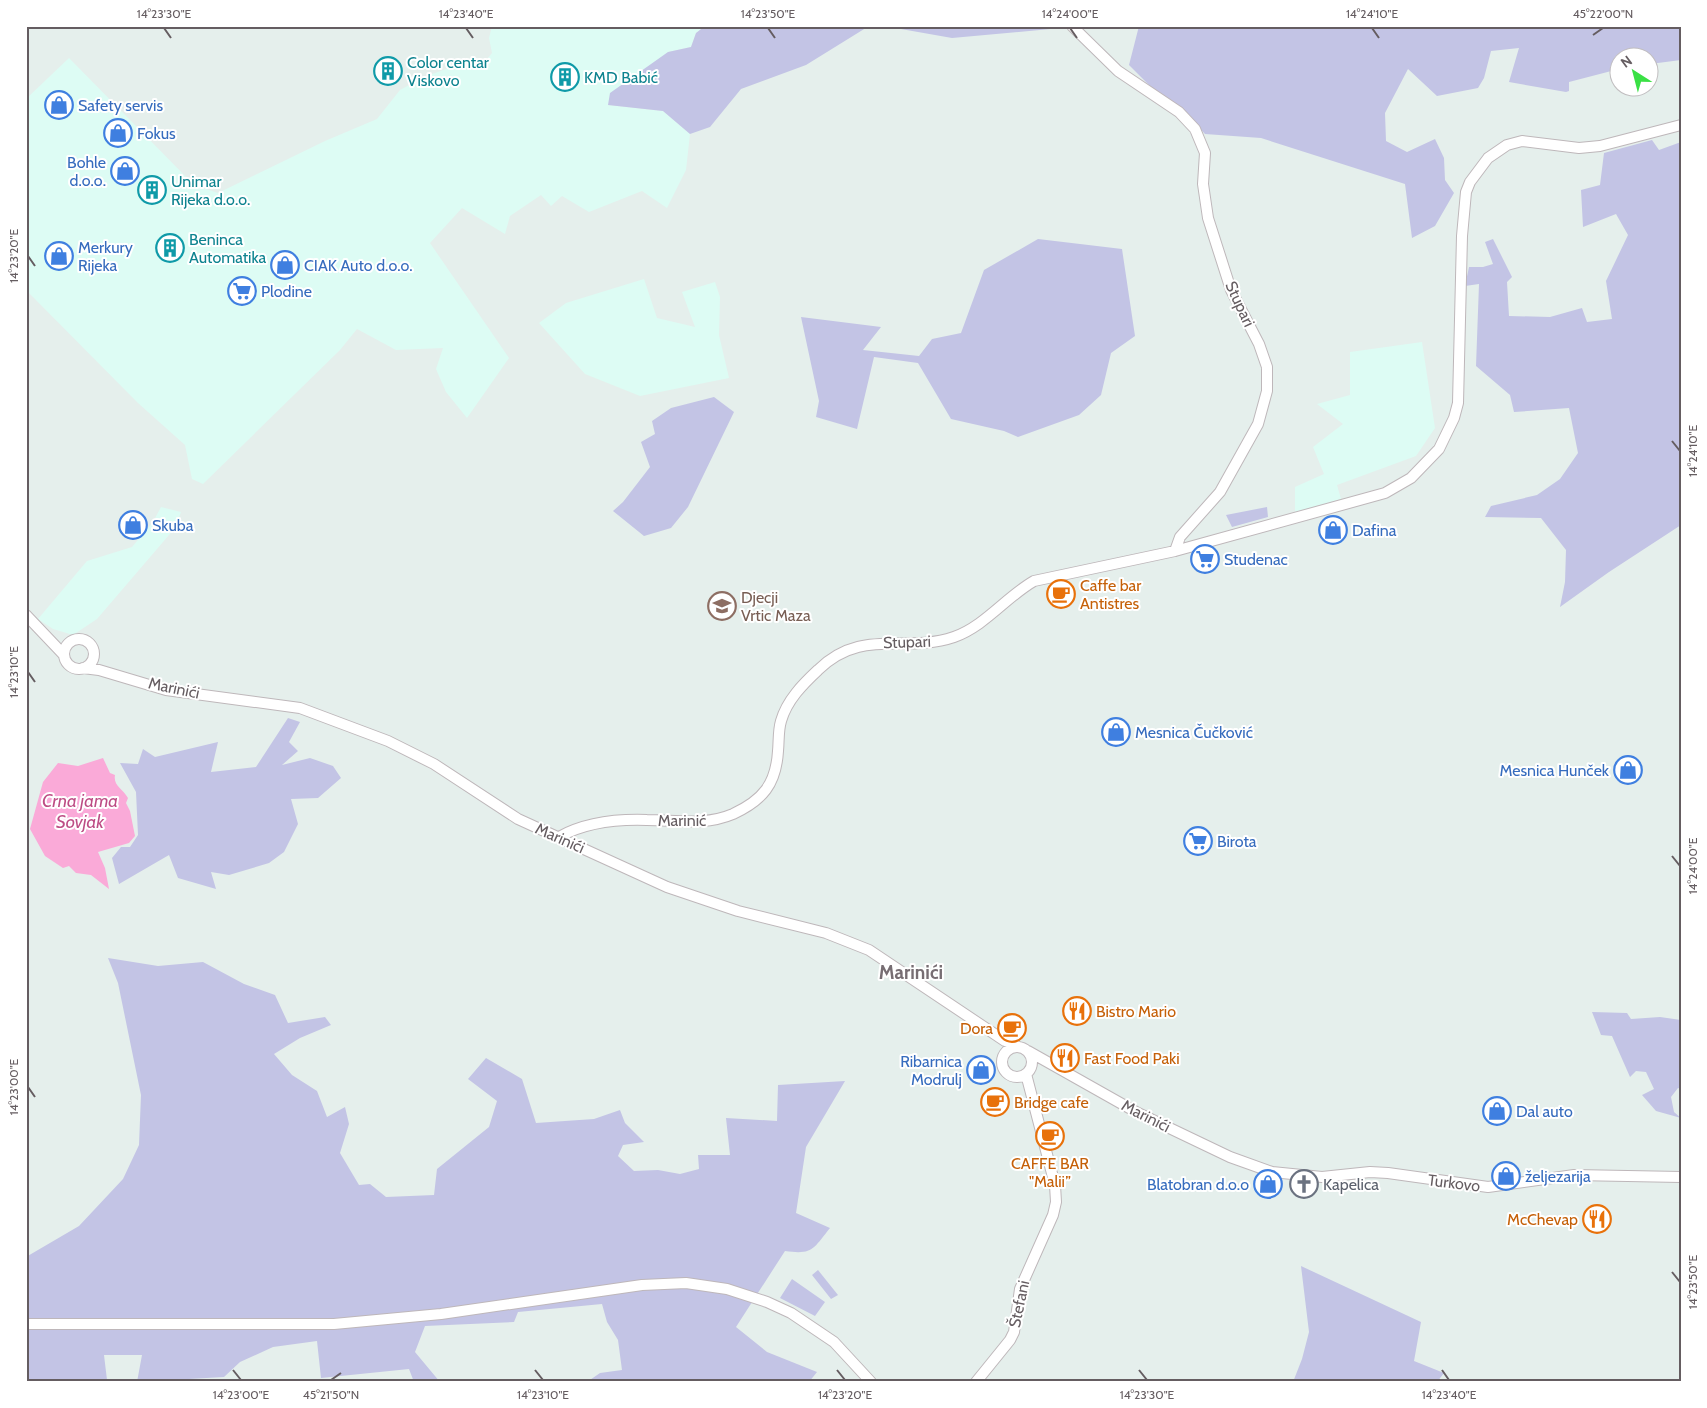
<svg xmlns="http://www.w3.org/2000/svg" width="1707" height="1408" font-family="Cabin,sans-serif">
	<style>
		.commercial { fill: #ddfcf4 }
		.green { fill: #c3c4e5 }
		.water { fill: #faaad8 }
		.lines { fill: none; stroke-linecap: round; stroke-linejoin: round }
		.secondary-casing { stroke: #beb7ba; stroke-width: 12 }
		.secondary { stroke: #fff; stroke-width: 10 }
		.ticks { fill: none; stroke: #655d61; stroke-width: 2 }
		.labels { text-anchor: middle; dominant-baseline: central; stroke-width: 4; stroke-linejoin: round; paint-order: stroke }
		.culture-label { font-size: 16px; fill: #0d838f; stroke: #fff; text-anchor: start }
		.shop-label { font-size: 16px; fill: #366cbe; stroke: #fff; text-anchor: start }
		.street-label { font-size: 16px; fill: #655d61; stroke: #fff }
		.food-label { font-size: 16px; fill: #c56008; stroke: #fff; text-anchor: start }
		.education-label { font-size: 16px; fill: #785e54; stroke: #fff; text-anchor: start }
		.worship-label { font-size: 16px; fill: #5b616d; stroke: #fff; text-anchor: start }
		.water-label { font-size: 18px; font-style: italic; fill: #bd4d85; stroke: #fff }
		.quarter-label { font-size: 19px; font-weight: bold; fill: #776e73; stroke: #fff }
		.neatline { fill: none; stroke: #655d61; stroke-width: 2 }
		.ticks-label { font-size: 12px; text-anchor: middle; fill: #655d61 }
	</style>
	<rect width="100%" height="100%" fill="#e5efec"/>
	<!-- commercial -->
	<path class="commercial" d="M492,26H705L696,33L691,47L668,52L608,105L663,111L690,134L686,170L667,208L642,191L589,212L562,196L551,206L541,195L510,216L505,234L462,208L430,243L509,358L467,418L446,392L436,369L443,348L396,350L357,329L340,350L203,484L192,479L185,445L138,403L26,290V99L69,58L194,185L218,193L325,141L377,119L400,90L424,77L446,69H479L492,53L489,38Z
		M644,279L657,318L695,327L682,292L715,282L720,297L719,335L729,378L640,396L585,374L539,323L566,303Z
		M1422,342L1435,428L1416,456L1337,485L1341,499L1295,512V487L1324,474L1313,447L1343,424L1317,404L1350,395V352Z
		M161,507L181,512L175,528L97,619L73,635L53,629L38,619L87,561L132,547L153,522Z"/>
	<!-- green -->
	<path class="green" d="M705,26H869L806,65L741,89L710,127L690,134L663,111L608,105L610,93L668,52L691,47L696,33Z
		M884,26H1060L1061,28L952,38Z
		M1139,26H1681V60L1650,64V58H1620L1619,69L1569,82V91L1566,92L1509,82L1519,48L1491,51L1484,78L1478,88L1437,96L1408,69L1385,113L1386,141L1407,152L1435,139L1444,158L1445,180L1454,193L1435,226L1412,238L1405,184L1261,138L1205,134L1181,108L1161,97L1129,65Z
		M1652,140L1659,150L1681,142V525L1609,572L1560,607L1565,582L1566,550L1541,518L1485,517L1491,506L1537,495L1560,479L1578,453L1569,408L1514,412L1510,395L1476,366L1479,284L1465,286L1469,267H1483L1493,264L1485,242L1493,239L1512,277L1507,282L1509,316L1550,317L1582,308L1587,322L1612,319L1606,281L1628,235L1616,214L1583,227L1581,190L1600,185L1604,153Z
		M1038,239L1122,249L1135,336L1111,353L1101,395L1079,415L1018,437L1004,431L951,419L918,363L874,357L857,429L816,417L819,401L801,317L881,327L863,350L919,356L932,339L961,333L984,270Z
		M714,397L734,412L688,507L671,528L644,536L613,511L623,502L650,467L641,442L655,434L652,421L671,408Z
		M1267,507L1268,517L1232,527L1226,515Z
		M288,718L300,722L289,742L298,751L282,765L310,758L333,766L341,778L318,798L291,799L298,824L284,852L269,863L229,875L211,872L216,889L178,878L169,855L119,884L112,858L121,847H130L138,835L136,792L120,763L138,764L143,749L155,757L218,742L211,772L256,767Z
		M108,958L158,966L203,962L244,984L275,995L288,1023L325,1017L331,1025L300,1038L274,1054L292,1075L317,1091L327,1117L345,1107L349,1124L340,1153L359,1185L370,1184L386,1197L434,1195L437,1169L489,1127L497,1101L468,1079L486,1058L522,1079L536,1123L594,1119L620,1110L625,1123L644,1142L623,1145L618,1156L634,1171L658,1170L680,1174L699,1169L698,1155H730L726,1118L777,1121L778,1085L845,1081L806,1147L796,1213L830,1228C813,1249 813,1255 785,1251L736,1327L767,1352L817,1372L809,1382H587L600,1373L622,1370L618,1340L607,1322L602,1304L518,1312L514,1322L425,1326L415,1352L440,1382H414L409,1369L321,1378L317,1341L273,1347L240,1362L224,1377L189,1379V1382H137L142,1355H104L107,1380L26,1382V1257L79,1226L123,1179L139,1145L141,1095L118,983Z
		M1592,1012L1627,1013L1631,1019L1660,1017L1681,1020V1089L1678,1088L1671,1097L1674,1112L1681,1118L1656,1111L1642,1095L1654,1089L1646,1072L1636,1071L1630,1077L1612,1036L1601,1035Z
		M1301,1266L1421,1322L1414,1361L1444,1373L1437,1382H1293L1302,1359L1309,1332Z
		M818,1270L838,1295L831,1299L812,1275Z
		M792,1279L825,1302L815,1316L780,1298Z"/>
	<!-- water -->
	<path class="water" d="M103,758L110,773L115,775C113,786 123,789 128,798L126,803L130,811L135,836L129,843L98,852L105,868L109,889L91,875L76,873L69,866L63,868L45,856L30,829L43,782L58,763L78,766Z"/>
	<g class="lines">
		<defs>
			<path id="secondary" d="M1072,26L1118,71L1179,112L1195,129L1205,153L1203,184L1208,218L1231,290L1259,344L1267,367V391L1258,424L1220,492L1180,537L1175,551
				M26,615L64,655
				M64 654a15 15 0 1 1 30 0a15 15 0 1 1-30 0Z
				M83,668L99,670L166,690L300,708L388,741L434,764L518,819L667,887L738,911L826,933L869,950L1005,1041L1017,1046
				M559,837C584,823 618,819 647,820C676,820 705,826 733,814C763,800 776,784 778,751C779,742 778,731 781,721C787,700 803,684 818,670C862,627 904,654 954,637C985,626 1006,597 1034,581L1175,551L1385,493L1411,478L1439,449L1454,418L1458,403L1462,236L1466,192L1470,182L1488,158L1507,145L1522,141L1579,148L1600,146L1681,125
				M1002 1062a15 15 0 1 1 30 0a15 15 0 1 1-30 0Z
				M1028,1051L1138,1113L1230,1157L1272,1172L1322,1177L1370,1172L1388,1173L1488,1187L1574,1175L1681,1177
				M26,1324H334L441,1314L642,1285L686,1283L727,1289L767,1302L791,1313L834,1342L871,1382
				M976,1382L1010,1340L1014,1332L1020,1289L1053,1215L1056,1202L1055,1185L1026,1074"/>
		</defs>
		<!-- secondary casing -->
		<use href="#secondary" class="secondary-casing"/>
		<!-- secondary -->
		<use href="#secondary" class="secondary"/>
	</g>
	<!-- ticks -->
	<path class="ticks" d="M164,28L171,38M466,28L473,38M768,28L775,38M1070,28L1077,38M1372,28L1379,38M1593,35L1603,28M28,256L35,266M1672,441L1680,451M28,672L35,682M1672,856L1680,866M28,1087L35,1097M1672,1272L1680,1282M233,1370L241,1380M535,1370L543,1380M837,1370L845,1380M1139,1370L1147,1380M1442,1370L1449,1380M331,1380L341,1373"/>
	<!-- icons -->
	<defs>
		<symbol id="building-ring" viewBox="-11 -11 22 22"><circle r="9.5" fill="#fff" stroke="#0f9aa8" stroke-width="1.5"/><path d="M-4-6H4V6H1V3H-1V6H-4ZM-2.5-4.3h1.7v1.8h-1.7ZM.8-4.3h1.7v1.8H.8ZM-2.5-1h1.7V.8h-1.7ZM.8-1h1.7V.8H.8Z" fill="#0f9aa8"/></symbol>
		<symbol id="shop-ring" viewBox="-11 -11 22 22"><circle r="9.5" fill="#fff" stroke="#3f7fe0" stroke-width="1.5"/><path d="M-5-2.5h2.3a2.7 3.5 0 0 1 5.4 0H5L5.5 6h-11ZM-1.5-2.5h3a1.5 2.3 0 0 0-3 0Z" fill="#3f7fe0"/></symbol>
		<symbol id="supermarket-ring" viewBox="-11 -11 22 22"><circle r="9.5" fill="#fff" stroke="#3f7fe0" stroke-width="1.5"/><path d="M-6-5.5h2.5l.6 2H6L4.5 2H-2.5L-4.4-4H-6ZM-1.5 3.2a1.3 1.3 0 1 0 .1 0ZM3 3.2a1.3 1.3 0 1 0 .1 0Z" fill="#3f7fe0"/></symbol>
		<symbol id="cafe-ring" viewBox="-11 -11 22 22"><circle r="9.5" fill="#fff" stroke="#e8710a" stroke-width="1.5"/><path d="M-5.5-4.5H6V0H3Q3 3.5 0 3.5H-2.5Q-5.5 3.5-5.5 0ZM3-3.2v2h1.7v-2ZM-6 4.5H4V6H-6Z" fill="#e8710a"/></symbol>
		<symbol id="school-ring" viewBox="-11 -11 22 22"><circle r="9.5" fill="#fff" stroke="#8d6e63" stroke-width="1.5"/><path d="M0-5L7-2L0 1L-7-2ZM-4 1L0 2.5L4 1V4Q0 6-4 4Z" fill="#8d6e63"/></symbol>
		<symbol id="restaurant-ring" viewBox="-11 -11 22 22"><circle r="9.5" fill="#fff" stroke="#e8710a" stroke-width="1.5"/><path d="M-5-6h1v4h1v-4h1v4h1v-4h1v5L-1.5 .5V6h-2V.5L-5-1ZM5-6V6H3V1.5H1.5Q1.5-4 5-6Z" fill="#e8710a"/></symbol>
		<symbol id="church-ring" viewBox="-11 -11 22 22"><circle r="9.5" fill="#fff" stroke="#6b7280" stroke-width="1.5"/><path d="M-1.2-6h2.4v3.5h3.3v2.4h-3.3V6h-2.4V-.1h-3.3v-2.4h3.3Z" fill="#6b7280"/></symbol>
	</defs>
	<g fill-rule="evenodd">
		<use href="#building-ring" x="372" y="55" width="32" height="32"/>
		<use href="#building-ring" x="549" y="61" width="32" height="32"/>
		<use href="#shop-ring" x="43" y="89" width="32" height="32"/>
		<use href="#shop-ring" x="102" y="117" width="32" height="32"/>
		<use href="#shop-ring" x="109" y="155" width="32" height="32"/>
		<use href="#building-ring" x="136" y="174" width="32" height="32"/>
		<use href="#building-ring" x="154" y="232" width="32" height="32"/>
		<use href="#shop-ring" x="43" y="240" width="32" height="32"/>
		<use href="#shop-ring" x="269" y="249" width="32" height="32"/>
		<use href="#supermarket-ring" x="226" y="275" width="32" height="32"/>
		<use href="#shop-ring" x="117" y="509" width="32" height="32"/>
		<use href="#shop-ring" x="1317" y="514" width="32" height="32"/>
		<use href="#supermarket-ring" x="1189" y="543" width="32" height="32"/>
		<use href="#cafe-ring" x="1045" y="578" width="32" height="32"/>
		<use href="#school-ring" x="706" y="590" width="32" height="32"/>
		<use href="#shop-ring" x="1100" y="716" width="32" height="32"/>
		<use href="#shop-ring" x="1612" y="754" width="32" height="32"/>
		<use href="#supermarket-ring" x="1182" y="825" width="32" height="32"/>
		<use href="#restaurant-ring" x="1061" y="995" width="32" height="32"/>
		<use href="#cafe-ring" x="996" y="1012" width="32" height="32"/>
		<use href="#restaurant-ring" x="1049" y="1042" width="32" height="32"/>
		<use href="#shop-ring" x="965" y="1054" width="32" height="32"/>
		<use href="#cafe-ring" x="979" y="1086" width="32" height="32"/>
		<use href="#shop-ring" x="1481" y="1095" width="32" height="32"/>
		<use href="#cafe-ring" x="1034" y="1120" width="32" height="32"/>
		<use href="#shop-ring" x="1490" y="1160" width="32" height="32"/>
		<use href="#shop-ring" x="1252" y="1168" width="32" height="32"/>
		<use href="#church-ring" x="1288" y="1168" width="32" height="32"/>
		<use href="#restaurant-ring" x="1581" y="1203" width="32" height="32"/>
	</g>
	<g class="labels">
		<!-- culture labels -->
		<g class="culture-label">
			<text x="407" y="62">Color centar<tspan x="407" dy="18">Viskovo</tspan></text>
			<text x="584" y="77">KMD Babić</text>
			<text x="171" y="181">Unimar<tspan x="171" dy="18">Rijeka d.o.o.</tspan></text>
			<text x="189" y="239">Beninca<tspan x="189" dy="18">Automatika</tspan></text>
		</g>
		<!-- shop labels -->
		<g class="shop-label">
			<text x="78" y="105">Safety servis</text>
			<text x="137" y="133">Fokus</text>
			<text x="106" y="162" text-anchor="end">Bohle<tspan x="106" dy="18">d.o.o.</tspan></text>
			<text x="78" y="247">Merkury<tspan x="78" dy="18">Rijeka</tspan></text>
			<text x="304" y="265">CIAK Auto d.o.o.</text>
			<text x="261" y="291">Plodine</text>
			<text x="152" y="525">Skuba</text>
			<text x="1352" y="530">Dafina</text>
			<text x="1224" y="559">Studenac</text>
			<text x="1135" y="732">Mesnica Čučković</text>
			<text x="1609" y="770" text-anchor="end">Mesnica Hunček</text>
			<text x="1217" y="841">Birota</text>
			<text x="962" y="1061" text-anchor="end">Ribarnica<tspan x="962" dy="18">Modrulj</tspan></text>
			<text x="1516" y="1111">Dal auto</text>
			<text x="1525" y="1176">željezarija</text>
			<text x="1249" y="1184" text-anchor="end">Blatobran d.o.o</text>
		</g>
		<!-- street labels -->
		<g class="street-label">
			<text transform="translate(1240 304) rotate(65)">Stupari</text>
			<text transform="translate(907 642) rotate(-2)">Stupari</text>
			<text transform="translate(174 688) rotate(12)">Marinići</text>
			<text x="682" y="820">Marinić</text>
			<text transform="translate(560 838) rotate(24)">Marinići</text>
			<text transform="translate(1146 1116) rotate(27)">Marinići</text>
			<text transform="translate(1454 1183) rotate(7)">Turkovo</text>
			<text transform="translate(1019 1304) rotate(-78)">Štefani</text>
		</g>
		<!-- food labels -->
		<g class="food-label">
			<text x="1080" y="585">Caffe bar<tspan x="1080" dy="18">Antistres</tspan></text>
			<text x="1096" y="1011">Bistro Mario</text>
			<text x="993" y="1028" text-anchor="end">Dora</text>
			<text x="1084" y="1058">Fast Food Paki</text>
			<text x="1014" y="1102">Bridge cafe</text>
			<text x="1050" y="1163" text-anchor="middle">CAFFE BAR<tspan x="1050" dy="18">"Malii”</tspan></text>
			<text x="1578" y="1219" text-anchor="end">McChevap</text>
		</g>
		<!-- education labels -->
		<g class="education-label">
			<text x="741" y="597">Djecji<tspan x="741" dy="18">Vrtic Maza</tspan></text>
		</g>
		<!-- worship labels -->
		<g class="worship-label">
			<text x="1323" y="1184">Kapelica</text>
		</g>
		<!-- water labels -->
		<g class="water-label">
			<text x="80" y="801">Crna jama<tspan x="80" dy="21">Sovjak</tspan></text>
		</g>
		<!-- quarter labels -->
		<g class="quarter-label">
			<text x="911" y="972">Marinići</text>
		</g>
	</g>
	<!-- border -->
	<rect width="1707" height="1408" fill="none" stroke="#ffffff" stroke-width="55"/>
	<!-- north arrow -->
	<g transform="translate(1634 72) rotate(324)"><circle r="24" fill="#ffffff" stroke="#c1bec0"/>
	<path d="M0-4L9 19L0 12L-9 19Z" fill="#3ae045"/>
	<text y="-8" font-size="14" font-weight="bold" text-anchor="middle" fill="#655d61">N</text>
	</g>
	<rect x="28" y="28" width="1652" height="1352" class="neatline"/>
	<g class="ticks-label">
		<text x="164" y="18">14°23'30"E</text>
		<text x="466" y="18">14°23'40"E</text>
		<text x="768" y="18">14°23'50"E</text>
		<text x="1070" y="18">14°24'00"E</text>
		<text x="1372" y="18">14°24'10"E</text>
		<text x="1603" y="18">45°22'00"N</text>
		<text transform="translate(14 256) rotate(-90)" y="4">14°23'20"E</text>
		<text transform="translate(1693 451) rotate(-90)" y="4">14°24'10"E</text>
		<text transform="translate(14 672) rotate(-90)" y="4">14°23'10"E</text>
		<text transform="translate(1693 866) rotate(-90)" y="4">14°24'00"E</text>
		<text transform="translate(14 1087) rotate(-90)" y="4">14°23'00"E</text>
		<text transform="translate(1693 1282) rotate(-90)" y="4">14°23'50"E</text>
		<text x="241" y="1399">14°23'00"E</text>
		<text x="331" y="1399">45°21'50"N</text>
		<text x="543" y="1399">14°23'10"E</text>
		<text x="845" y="1399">14°23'20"E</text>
		<text x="1147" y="1399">14°23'30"E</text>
		<text x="1449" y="1399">14°23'40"E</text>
	</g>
</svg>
